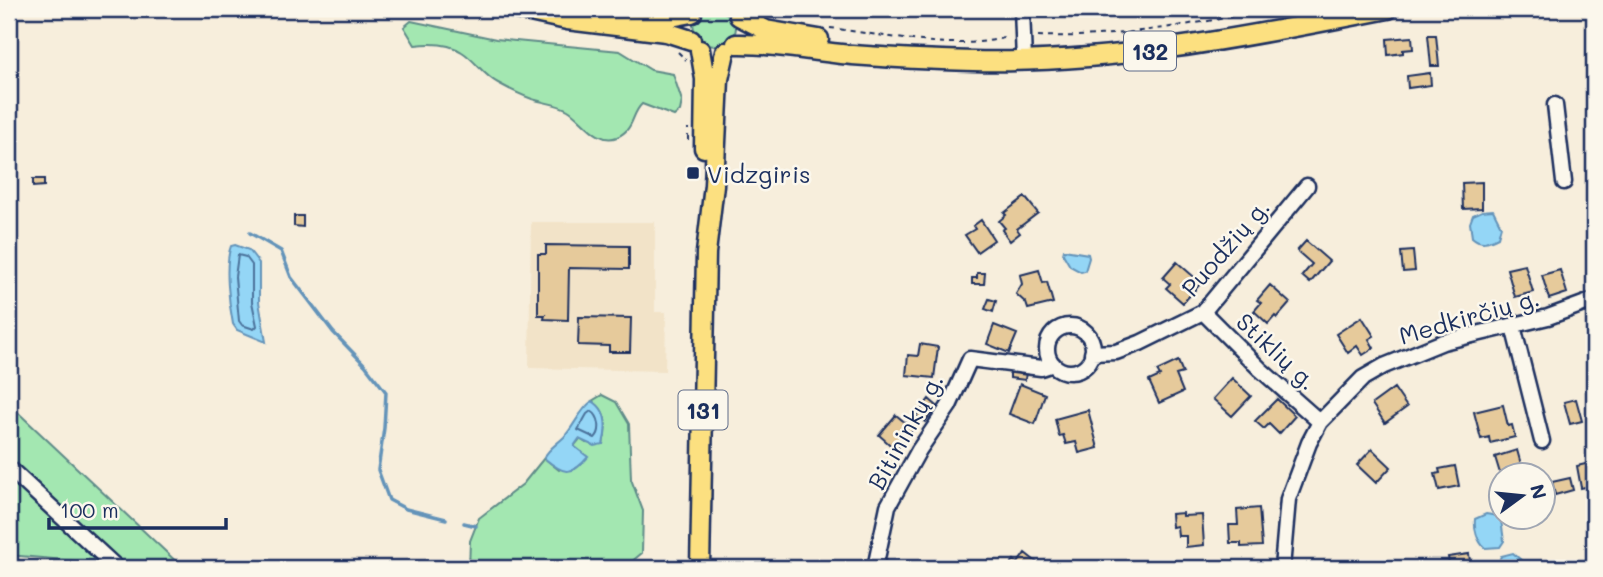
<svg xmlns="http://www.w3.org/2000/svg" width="1603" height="577" font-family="Mali,sans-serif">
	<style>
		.built { fill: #f2e3c8 }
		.green { fill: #a3e7b1; stroke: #5f8b88; stroke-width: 2 }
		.water { fill: #94d6f6; stroke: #6493b9; stroke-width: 2 }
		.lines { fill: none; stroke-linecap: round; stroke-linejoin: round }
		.shore { stroke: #4b729b; stroke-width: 2 }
		.stream { stroke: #6493b9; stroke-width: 3.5 }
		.building { fill: #e6ca9b; stroke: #1b2f5e; stroke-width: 2 }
		.minor-casing { stroke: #1b2f5e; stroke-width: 19 }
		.major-casing { stroke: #1b2f5e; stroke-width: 23 }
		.path { stroke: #1b2f5e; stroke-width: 2; stroke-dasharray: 5 5; stroke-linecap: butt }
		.minor { stroke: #fbf7ec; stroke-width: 14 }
		.major { stroke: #fce080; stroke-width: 18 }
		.poi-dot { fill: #1b2f5e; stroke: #fbf7ec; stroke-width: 2.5 }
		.labels { text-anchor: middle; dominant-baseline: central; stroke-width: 5; stroke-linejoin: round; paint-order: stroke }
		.shield { fill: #fbf7ec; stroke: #5e6b89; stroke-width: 2 }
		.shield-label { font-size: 23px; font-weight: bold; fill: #1b2f5e }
		.poi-label { font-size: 24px; fill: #1b2f5e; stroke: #fbf7ec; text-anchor: start }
		.street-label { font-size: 24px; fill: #1b2f5e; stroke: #fbf7ec }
	</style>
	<rect width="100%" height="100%" fill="#f7eedc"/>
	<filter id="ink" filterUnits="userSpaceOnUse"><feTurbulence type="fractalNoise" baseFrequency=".0143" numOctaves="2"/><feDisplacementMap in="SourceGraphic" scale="14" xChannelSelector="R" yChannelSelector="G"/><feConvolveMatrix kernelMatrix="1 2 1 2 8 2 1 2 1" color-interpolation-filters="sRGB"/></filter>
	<g filter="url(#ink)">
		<!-- built -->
		<path class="built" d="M531,222H655V312H666L665,371L529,368Z"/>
		<!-- green -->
		<path class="green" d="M708,10C759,9 731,68 695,37L693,23L701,13Z
			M411,21L496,39L620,51L651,70L673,74L682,101L680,111L674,116L642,104C631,114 635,129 617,137C597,145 583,119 568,110C558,104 544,103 532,99C521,95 509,89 498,83C484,76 475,60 462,52C449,43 431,43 415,45L404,27Z
			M602,395L616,402L629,424L631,479L643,511L642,553L624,568H469L470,541L479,518L523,484L544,458L559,470L580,453L574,446L580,439L586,443L603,444C607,429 608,410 592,401Z
			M9,404L183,568H152L9,555Z"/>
		<!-- water -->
		<path class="water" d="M1493,210L1501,226L1498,237C1488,242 1481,245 1472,237L1470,223L1473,215L1482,211Z
			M235,245L249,250L259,263V302L266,342L237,330L233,324C229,304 224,265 231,246Z
			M1064,250L1088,254L1089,258L1085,271L1081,272L1070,266L1063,254Z
			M592,401C608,410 607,429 603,444L594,446L579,439L574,446L588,457C571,478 562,473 544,458C548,449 557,444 564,437C575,425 579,411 592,401Z
			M1486,514L1498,516L1501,520L1504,541L1500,547L1485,548C1477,541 1474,529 1475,519Z
			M1513,553L1521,560L1523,568H1496L1501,556Z"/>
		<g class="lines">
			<!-- shore -->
			<path class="shore" d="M238,255L246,257L252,265V302L257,326L254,329L242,325L239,321L235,277Z
				M591,411C600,416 602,431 595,438L578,430L587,414Z"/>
			<!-- stream -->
			<path class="stream" d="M250,233L281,251L291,277L333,332L365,365L386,392L384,428L378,470L389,500L406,509L446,519
				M464,523L476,526"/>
		</g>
		<!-- building -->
		<path class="building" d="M1428,35H1436L1439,66H1431Z
			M1412,37L1413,49L1403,50V53L1388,55L1387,39Z
			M1430,73L1431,85L1408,88L1407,76Z
			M33,179H44V186L33,187Z
			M1482,182V208L1463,209L1462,183Z
			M1025,197L1038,213L1017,229L1020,233L1010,241L1002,230L1005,228L999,221L1006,215L1004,213Z
			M294,216H303V227L294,226Z
			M981,220L994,240L977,252L965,235L975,229L973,226Z
			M1306,241L1329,261L1310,283L1302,276L1312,264L1297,251Z
			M546,245L629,246V269L569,268L568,320L544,319L545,315H538V254H546Z
			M1413,251L1415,271L1403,272L1401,252Z
			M1177,262L1201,283L1183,303L1166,288L1170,284L1163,278Z
			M1525,265L1533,292L1515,297L1507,269Z
			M1039,270L1043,283L1047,282L1053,303L1028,309L1026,303L1016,294L1022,284L1020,275Z
			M1560,270L1567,293L1549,299L1542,275Z
			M977,273H985L984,284H972V278H977Z
			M1270,285L1290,303L1277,318L1275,316L1268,324L1254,311L1261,303L1257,300Z
			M989,299L996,301L993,312L985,309Z
			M579,317L631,318L630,352H609V346L578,345Z
			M1362,317L1374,336L1369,339L1374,348L1363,355L1357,346L1348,353L1336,334Z
			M994,325L1017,334L1009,353L987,344Z
			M920,344L938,347L934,378L906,375L908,355L918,356Z
			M1178,361L1183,373L1176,375L1183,392L1159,403L1149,381L1160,376L1157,371Z
			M1010,370L1026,372L1025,380L1010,378Z
			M1232,378L1251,396L1232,416L1213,399Z
			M1020,384L1045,394L1035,424L1009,414Z
			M1394,388L1407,407L1385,423L1372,404Z
			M929,399L937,406L925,422L916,416Z
			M1277,399L1295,416L1279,434L1269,424L1264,429L1255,421Z
			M1576,399L1582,421L1570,424L1564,402Z
			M1503,405L1508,426L1512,425L1515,437L1490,443L1489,437L1481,439L1474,412Z
			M1088,410L1098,448L1079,453L1076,442L1066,444L1063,435L1059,436L1055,419Z
			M896,415L913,429L896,450L879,435Z
			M1372,449L1391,467L1376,483L1357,465Z
			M1517,450L1524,475L1502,476V480L1495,457Z
			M1594,462V485L1581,488L1577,466Z
			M1455,466L1459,486L1439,490L1435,474L1440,473L1439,469Z
			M1570,478L1573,490L1555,495L1552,482Z
			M1259,508L1262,546L1241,547V543H1230L1229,525H1238L1237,510Z
			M1183,513V516L1202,515L1204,545L1186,547V536H1178L1177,526L1172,527L1171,514Z
			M1025,553L1044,568H1007L1014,560L1018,563Z
			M1469,554L1471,568H1450L1448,557Z"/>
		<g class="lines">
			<defs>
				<path id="minor" d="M1022,9L1024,61
					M1555,105L1564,182
					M1203,312L1260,369L1320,422
					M1513,326L1542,441
					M1047 349a23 23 0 1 1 46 0a23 23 0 1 1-46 0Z
					M1092,353L1116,352L1140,343L1203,312L1307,186
					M9,468L117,568
					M875,568L888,506L919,450L949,406L970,359L1041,368L1053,364
					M1282,568L1288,499L1309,443L1320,422L1363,378L1384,366L1443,342L1548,317L1594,300"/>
				<path id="major" d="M516,9L567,20L666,32L691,40
					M588,11L666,18L692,13
					M739,16L766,30L819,39
					M736,44C775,43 813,52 852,55C892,58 933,60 973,61C1114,64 1251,36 1388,9
					M700,50L705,79L704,148
					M700,568L706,253L714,185L719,79L725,52"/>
			</defs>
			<!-- minor casing -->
			<use href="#minor" class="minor-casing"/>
			<!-- major casing -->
			<use href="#major" class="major-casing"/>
			<!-- path -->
			<path class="path" d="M830,28C888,35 950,52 1008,37
				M1038,36C1118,39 1197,23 1275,9
				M678,52L686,60
				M688,140V128"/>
			<!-- minor -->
			<use href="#minor" class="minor"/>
			<!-- major -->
			<use href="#major" class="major"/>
		</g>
	</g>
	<!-- markers -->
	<rect class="poi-dot" x="686" y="166" width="14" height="14" rx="3.5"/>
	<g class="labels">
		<!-- shield labels -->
		<g class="shield">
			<rect x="1124" y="31.5" width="52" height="39" rx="5"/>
			<rect x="678.5" y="390.5" width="49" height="39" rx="5"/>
		</g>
		<g class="shield-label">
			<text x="1150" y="51">132</text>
			<text x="703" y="410">131</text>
		</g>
		<!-- poi labels -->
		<g class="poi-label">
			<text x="707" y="173">Vidzgiris</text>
		</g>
		<!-- street labels -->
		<g class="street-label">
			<text transform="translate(1225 247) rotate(-49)">Puodžių g.</text>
			<text transform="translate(1469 316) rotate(-16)">Medkirčių g.</text>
			<text transform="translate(1277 351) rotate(43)">Stiklių g.</text>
			<text transform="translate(905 431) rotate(-61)">Bitininkų g.</text>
		</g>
	</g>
	<!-- margin -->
	<rect width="1603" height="577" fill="none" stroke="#fbf7ec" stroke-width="35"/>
	<rect x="18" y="18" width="1568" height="542" fill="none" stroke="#1b2f5e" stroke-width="2.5" filter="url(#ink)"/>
	<!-- north arrow -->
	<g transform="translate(1522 496) rotate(75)"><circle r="33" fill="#fbf7ec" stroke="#a1a7b3" stroke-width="2"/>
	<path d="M0-5L12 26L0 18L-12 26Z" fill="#1b2f5e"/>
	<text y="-10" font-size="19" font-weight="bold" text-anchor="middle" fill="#1b2f5e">N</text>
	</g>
	<!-- scale -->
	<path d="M49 518v10h177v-10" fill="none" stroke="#1b2f5e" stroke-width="3.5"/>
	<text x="60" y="518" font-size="21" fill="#1b2f5e" stroke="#fbf7ec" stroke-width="5" paint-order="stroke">100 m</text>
</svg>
